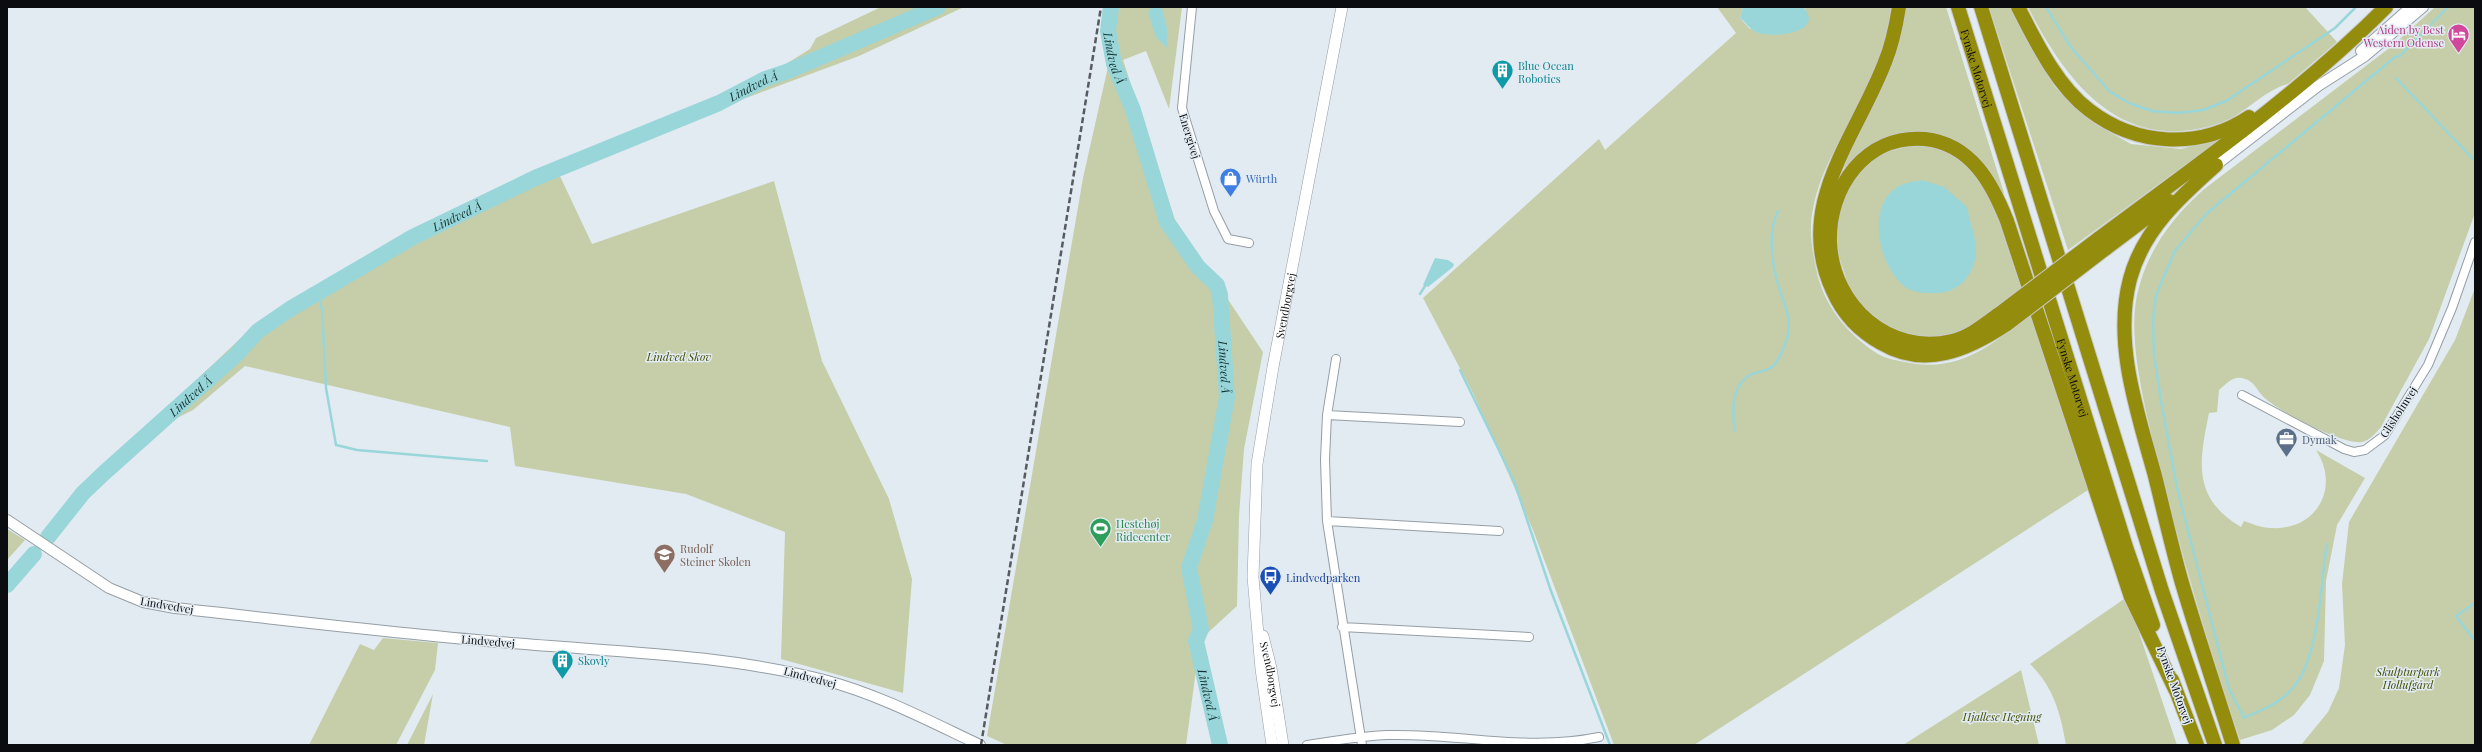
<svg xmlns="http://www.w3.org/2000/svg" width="2482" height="752" font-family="'Playfair Display',serif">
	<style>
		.green { fill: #c5cea8 }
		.water { fill: #99d6d9 }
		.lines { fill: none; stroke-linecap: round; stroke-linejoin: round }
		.stream { stroke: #99d6d9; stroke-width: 2.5 }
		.river { stroke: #99d6d9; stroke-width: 16 }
		.minor-casing { stroke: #959ea5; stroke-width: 10 }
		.tertiary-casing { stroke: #959ea5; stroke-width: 12 }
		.secondary-casing { stroke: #959ea5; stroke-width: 12 }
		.motorway-casing { stroke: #c9caca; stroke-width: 16 }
		.minor { stroke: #fff; stroke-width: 8 }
		.tertiary { stroke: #fff; stroke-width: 10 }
		.secondary { stroke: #fff; stroke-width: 11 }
		.motorway { stroke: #948c0c; stroke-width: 14 }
		.rail { stroke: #575b60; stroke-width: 2.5; stroke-dasharray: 6 3; stroke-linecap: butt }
		.motorway-bridge-casing { stroke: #c9caca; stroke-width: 16; stroke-linecap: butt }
		.motorway-bridge { stroke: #948c0c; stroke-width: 14 }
		.labels { text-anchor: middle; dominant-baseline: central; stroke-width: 3; stroke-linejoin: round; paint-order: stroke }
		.hotel-label { font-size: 11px; fill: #b23c85; stroke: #e2ebf2; text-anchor: end }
		.culture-label { font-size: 11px; fill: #0d838f; stroke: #e2ebf2; text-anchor: start }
		.street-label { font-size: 11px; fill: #0a0c0f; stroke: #e2ebf2 }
		.shop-label { font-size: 11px; fill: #366cbe; stroke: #e2ebf2; text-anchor: start }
		.park-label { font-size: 11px; font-style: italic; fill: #424d02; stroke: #e2ebf2 }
		.service-label { font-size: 11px; fill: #4e5e75; stroke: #e2ebf2; text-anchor: start }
		.leisure-label { font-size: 11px; fill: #27864d; stroke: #e2ebf2; text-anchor: start }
		.education-label { font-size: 11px; fill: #785e54; stroke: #e2ebf2; text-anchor: start }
		.transit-label { font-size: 11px; fill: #164399; stroke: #e2ebf2; text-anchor: start }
		.water-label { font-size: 12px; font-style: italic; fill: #133334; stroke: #e2ebf2 }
	</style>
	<rect width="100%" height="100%" fill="#e2ebf2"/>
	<!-- green -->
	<path class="green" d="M881,7H964L859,56L746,98L743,91L810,49L816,38Z
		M1111,7H1182L1169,109L1146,51L1123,60L1175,220L1263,352L1244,449L1239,516L1237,606L1200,640L1186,745H1007L987,736L1083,178L1112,49L1108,31Z
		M1717,7H1743L1740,18L1750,29L1806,10L1803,7H1891C1887,37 1878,66 1865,93C1846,131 1821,166 1813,209C1808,231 1813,256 1818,277C1827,310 1850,336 1878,354C1887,359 1899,361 1910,363C1961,372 1993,344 2031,314L2088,490L1694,745H1614L1533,530L1473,393L1423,298L1599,139L1605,150L1736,33Z
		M1904,7H1946L2004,193H2002L1984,165L1919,134L1846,168L1840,166Z
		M1989,7H2010L2055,87L2095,124L2131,144L2181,149L2222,138L2068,250Z
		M2028,7H2305L2337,42L2288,84C2264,90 2244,115 2220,123C2123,156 2067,84 2028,7Z
		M2435,7H2475V213L2429,339L2381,427C2376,433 2370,440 2362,442C2343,445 2280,412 2266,399C2256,391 2256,381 2242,378C2232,376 2225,385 2219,390L2217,412L2209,413C2199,462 2192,498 2241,527L2244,521C2253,524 2261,528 2271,528C2316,531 2341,488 2316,450L2365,478L2337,525L2326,581L2324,661L2310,695L2294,715L2272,730L2240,740C2209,648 2182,556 2158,462C2147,414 2127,344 2137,295C2147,251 2171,219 2203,190L2392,46Z
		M1917,145C1992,151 2004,231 2022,290L1962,333L1916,339L1885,328L1860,304L1850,290L1838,253L1837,232L1842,196L1865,165L1884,152Z
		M559,174L592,244L774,181L822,361L889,499L912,579L903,693L781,659L785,532L686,494L515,466L510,427L245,366L193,410L163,425L157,417L259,321Z
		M2475,288V745H2301L2328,712L2339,688L2345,645L2342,584L2349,522L2455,340Z
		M7,529L25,540L7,560Z
		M2127,597L2177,745H2066C2061,714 2053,686 2030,664Z
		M383,638L438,643L435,670L396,745H309L360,644L374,650Z
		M2021,670L2039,745H1903Z
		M433,694L424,745H407Z"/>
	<!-- water -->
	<path class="water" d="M1743,7H1803C1827,33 1771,39 1756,32C1749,29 1746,22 1740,18Z
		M1151,8H1162L1167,28V48L1156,37L1148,13Z
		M1922,180L1944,187L1966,206L1968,211C1970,223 1977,240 1976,252C1975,275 1958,294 1935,293C1924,293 1913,293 1904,286C1880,267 1868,214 1891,192C1900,183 1911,182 1922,180Z
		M1435,258L1448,260L1454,264L1453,267L1428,287L1423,285Z"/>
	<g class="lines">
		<!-- stream -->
		<path class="stream" d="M2046,7L2070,46L2109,91L2129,103L2152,111L2178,113L2203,110L2226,101L2335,28L2356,7
			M2396,78L2475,161
			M318,293L322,309L326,388L336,445L357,450L487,461
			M1420,294L1425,286
			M1460,370L1514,481L1551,591L1610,745
			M1735,431C1732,413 1731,386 1750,375C1757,371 1765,372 1772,367C1780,360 1784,347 1787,338C1792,319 1785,306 1779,288C1772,265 1767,232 1778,211
			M2327,544C2320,585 2320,660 2291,690C2279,704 2261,710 2244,718L2229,689L2177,488L2161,401L2154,355L2153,320L2156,295L2175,251L2206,214L2395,57L2400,56L2448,7
			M2475,603L2456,616L2475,641"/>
		<!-- river -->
		<g class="river">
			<path id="s1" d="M1111,7L1108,31L1114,64L1133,110L1167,222L1198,267L1217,285L1220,295L1227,397L1205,520L1189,568L1201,629L1196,641L1220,745"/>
			<path id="s2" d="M48,537L83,493L104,473L237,354L258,331L290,309L413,237L535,178L719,103L765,79L786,72L938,7"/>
			<path d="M7,585L34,554"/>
		</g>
		<defs>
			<path id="minor" d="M1192,7L1182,108L1214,211L1228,239L1249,243
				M1336,359L1327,415L1325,459L1327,521L1362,745
				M2242,395L2344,449L2354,452L2365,450L2385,435L2428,365L2452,308L2475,242
				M1327,415L1460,422
				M1327,521L1499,531
				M1342,627L1529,637
				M1307,745C1333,741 1361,736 1388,735C1460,733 1527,752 1599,737"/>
			<path id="tertiary" d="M2361,51L2411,7
				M2216,165L2318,86L2365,56L2423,7
				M7,520L109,588L143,602L175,608C287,620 399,634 512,643C616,652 722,654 824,680C878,694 929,721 980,745"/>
			<g id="secondary">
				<path id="s3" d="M1263,636L1271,668L1283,745"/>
				<path id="s4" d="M1272,745L1261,669L1253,577L1257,464L1273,367L1342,7"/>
			</g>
			<g id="motorway">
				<path d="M1899,7C1896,26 1892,45 1885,62C1856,138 1793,206 1833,291C1843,314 1859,331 1881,343C1925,369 1968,350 2007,324"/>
				<path id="s5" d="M1958,7L2126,547L2153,625"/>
				<path d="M1981,7L2162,591L2215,745"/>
				<path d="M2018,7C2036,42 2057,86 2089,110C2136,146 2199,150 2249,117"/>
				<path d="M2216,165C2180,197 2143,230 2130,279C2113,343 2138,414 2155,476C2164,512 2172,548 2182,583C2198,637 2216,691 2233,745"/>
				<path d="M2098,239C2197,165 2299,94 2386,7"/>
				<path d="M2105,249L2169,201"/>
				<path d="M1999,314C1985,324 1970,337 1952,341C1889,356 1833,306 1830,243C1828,188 1865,134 1925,139C1971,144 1992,183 2007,221L2131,597L2175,689"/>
				<path d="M2172,680L2197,745"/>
			</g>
		</defs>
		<!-- minor casing -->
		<use href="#minor" class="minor-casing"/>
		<!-- tertiary casing -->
		<use href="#tertiary" class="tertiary-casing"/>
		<!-- secondary casing -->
		<use href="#secondary" class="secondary-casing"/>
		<!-- motorway casing -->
		<use href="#motorway" class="motorway-casing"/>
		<!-- minor -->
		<use href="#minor" class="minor"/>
		<!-- tertiary -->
		<use href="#tertiary" class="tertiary"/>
		<!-- secondary -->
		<use href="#secondary" class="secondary"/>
		<!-- motorway -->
		<use href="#motorway" class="motorway"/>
		<!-- rail -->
		<path class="rail" d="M981,745L1101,7"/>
		<defs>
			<path id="motorway-bridge" d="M1999,314L2098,239
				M2007,324L2105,249"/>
		</defs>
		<!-- motorway-bridge casing -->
		<use href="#motorway-bridge" class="motorway-bridge-casing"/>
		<!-- motorway-bridge -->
		<use href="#motorway-bridge" class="motorway-bridge"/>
	</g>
	<!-- icons -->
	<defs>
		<symbol id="hotel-pin" viewBox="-11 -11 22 30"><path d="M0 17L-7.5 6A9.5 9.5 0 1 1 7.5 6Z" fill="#d1479c" stroke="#e2ebf2"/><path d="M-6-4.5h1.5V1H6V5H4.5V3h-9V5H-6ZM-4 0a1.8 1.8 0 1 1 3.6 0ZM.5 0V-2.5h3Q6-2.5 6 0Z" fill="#fff"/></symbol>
		<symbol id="building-pin" viewBox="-11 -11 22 30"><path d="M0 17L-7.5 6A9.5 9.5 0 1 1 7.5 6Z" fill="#0f9aa8" stroke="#e2ebf2"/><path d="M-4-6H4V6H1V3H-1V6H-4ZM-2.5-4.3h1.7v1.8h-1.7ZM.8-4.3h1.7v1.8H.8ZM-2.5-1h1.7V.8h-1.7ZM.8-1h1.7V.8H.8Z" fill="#fff"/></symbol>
		<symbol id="shop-pin" viewBox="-11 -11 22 30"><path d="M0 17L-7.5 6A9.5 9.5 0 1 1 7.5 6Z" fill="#3f7fe0" stroke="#e2ebf2"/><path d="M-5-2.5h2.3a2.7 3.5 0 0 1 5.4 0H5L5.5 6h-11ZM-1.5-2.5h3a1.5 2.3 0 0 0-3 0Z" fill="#fff"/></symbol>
		<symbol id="office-pin" viewBox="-11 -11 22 30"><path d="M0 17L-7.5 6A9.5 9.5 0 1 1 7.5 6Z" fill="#5c6f8a" stroke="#e2ebf2"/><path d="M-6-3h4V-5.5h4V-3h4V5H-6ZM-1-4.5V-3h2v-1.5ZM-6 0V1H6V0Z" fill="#fff"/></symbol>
		<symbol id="stadium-pin" viewBox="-11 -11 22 30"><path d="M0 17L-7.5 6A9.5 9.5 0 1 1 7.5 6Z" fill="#2e9e5b" stroke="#e2ebf2"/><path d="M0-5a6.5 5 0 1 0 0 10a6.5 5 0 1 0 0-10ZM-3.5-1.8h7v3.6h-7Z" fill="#fff"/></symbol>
		<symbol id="school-pin" viewBox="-11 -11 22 30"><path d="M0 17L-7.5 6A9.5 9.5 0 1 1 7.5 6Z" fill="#8d6e63" stroke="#e2ebf2"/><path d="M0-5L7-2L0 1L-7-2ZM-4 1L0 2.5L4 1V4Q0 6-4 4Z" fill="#fff"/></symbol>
		<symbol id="bus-pin" viewBox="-11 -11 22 30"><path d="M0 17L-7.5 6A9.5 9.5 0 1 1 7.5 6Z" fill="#1a4fb4" stroke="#e2ebf2"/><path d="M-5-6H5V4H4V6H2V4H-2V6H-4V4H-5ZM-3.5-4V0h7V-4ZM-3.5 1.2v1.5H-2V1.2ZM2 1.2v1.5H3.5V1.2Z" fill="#fff"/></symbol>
	</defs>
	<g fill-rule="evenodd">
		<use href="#hotel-pin" x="2446" y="22" width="25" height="34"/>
		<use href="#building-pin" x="1490" y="58" width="25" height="34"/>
		<use href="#shop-pin" x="1218" y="166" width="25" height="34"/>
		<use href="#office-pin" x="2274" y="426" width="25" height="34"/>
		<use href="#stadium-pin" x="1088" y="516" width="25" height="34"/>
		<use href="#school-pin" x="652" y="542" width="25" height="34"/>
		<use href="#bus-pin" x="1258" y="564" width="25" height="34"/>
		<use href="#building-pin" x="550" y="648" width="25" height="34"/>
	</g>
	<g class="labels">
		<!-- hotel labels -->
		<g class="hotel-label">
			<text x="2444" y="29">Aiden by Best<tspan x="2444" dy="13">Western Odense</tspan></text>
		</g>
		<!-- culture labels -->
		<g class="culture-label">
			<text x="1518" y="65">Blue Ocean<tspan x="1518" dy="13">Robotics</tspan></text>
			<text x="578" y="660">Skovly</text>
		</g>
		<!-- street labels -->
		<g class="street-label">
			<text stroke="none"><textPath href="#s5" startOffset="64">Fynske Motorvej</textPath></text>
			<text transform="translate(1190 136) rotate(73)">Energivej</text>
			<text stroke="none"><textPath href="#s4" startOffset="443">Svendborgvej</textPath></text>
			<text stroke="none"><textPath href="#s5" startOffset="388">Fynske Motorvej</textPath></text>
			<text transform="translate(2398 412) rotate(-57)">Glisholmvej</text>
			<text transform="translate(167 605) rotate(10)">Lindvedvej</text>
			<text transform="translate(488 641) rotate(5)">Lindvedvej</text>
			<text stroke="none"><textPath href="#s3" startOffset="39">Svendborgvej</textPath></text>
			<text transform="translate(810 677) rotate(15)">Lindvedvej</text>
			<text transform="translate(2175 685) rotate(70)">Fynske Motorvej</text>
		</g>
		<!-- shop labels -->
		<g class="shop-label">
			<text x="1246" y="178">Würth</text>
		</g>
		<!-- park labels -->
		<g class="park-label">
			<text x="679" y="356">Lindved Skov</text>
			<text x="2408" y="671">Skulpturpark<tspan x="2408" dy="13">Hollufgård</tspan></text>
			<text x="2002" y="716">Hjallese Hegning</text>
		</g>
		<!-- service labels -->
		<g class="service-label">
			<text x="2302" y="439">Dymak</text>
		</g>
		<!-- leisure labels -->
		<g class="leisure-label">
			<text x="1116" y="523">Hestehøj<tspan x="1116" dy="13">Ridecenter</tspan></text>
		</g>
		<!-- education labels -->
		<g class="education-label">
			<text x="680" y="548">Rudolf<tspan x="680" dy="13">Steiner Skolen</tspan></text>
		</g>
		<!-- transit labels -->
		<g class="transit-label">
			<text x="1286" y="577">Lindvedparken</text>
		</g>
		<!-- water labels -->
		<g class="water-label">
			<text stroke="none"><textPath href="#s1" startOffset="52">Lindved Å</textPath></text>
			<text stroke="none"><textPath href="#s2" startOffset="849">Lindved Å</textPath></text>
			<text stroke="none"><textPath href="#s2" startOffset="525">Lindved Å</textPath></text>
			<text stroke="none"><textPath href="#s1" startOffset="388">Lindved Å</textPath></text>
			<text stroke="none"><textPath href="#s2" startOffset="201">Lindved Å</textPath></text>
			<text stroke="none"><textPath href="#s1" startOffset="724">Lindved Å</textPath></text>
		</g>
	</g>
	<!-- border -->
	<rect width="2482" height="752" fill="none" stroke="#0a0c0f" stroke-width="16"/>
</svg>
